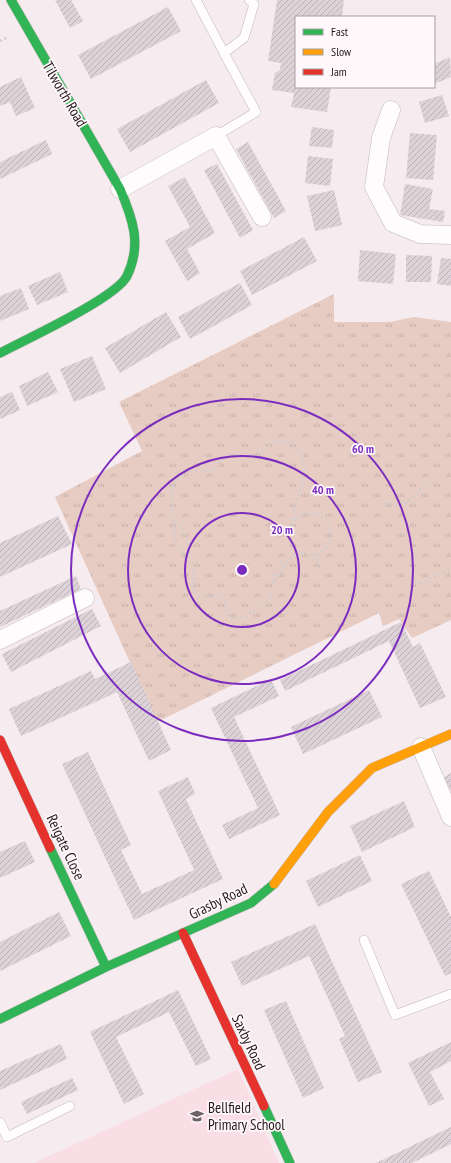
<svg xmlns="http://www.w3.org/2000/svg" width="451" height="1163" font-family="'PT Sans Narrow',sans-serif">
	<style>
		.built { fill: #fadee6 }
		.park { fill: url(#park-tufts) }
		.building { fill: url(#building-hatch) }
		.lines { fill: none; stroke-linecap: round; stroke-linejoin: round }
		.lane-casing { stroke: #c2b8bb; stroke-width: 10 }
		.street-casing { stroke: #c2b8bb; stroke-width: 19 }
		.fast-casing { stroke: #c2b8bb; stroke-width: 10 }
		.slow-casing { stroke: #c2b8bb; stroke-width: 10 }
		.jam-casing { stroke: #c2b8bb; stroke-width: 10 }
		.path { stroke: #d3cdd0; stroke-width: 2.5; stroke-dasharray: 2 3; stroke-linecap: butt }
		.lane { stroke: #fefcfc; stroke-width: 9 }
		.street { stroke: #fefcfc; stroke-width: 18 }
		.fast { stroke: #30b455; stroke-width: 9 }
		.slow { stroke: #ff9f0a; stroke-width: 9 }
		.jam { stroke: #e5322d; stroke-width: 9 }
		.ring { fill: none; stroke: #7b2cbf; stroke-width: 2 }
		.labels { text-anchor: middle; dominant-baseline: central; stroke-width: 3.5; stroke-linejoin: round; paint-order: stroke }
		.street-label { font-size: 15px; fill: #24191c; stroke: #fff8fa }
		.poi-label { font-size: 15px; fill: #24191c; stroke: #fff8fa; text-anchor: start }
		.centre { fill: #7b2cbf; stroke: #fff8fa; stroke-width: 2 }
		.ring-label { font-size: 12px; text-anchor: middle; font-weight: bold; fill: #7b2cbf; stroke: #fff8fa; stroke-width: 3.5; stroke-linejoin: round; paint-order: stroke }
	</style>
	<defs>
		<pattern id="park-tufts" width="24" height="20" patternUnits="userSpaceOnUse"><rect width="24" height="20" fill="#e7ccc3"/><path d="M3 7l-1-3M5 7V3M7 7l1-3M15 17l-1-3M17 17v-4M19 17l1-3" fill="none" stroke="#c6afa7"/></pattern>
		<pattern id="building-hatch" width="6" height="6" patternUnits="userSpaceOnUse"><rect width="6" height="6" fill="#dcd2d7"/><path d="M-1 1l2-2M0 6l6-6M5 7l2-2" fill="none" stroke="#bdb4b8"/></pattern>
	</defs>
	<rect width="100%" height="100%" fill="#f6ebee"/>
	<!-- built -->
	<path class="built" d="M238,1069L279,1163H34Z"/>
	<!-- park -->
	<path class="park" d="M334,294V322H390L414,317L451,322V620L412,638L399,619L383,626L379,613L157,722L55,497L142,451L119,402Z"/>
	<!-- building -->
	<path class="building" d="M55,0H71L83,21L70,28Z
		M277,0H344L342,17H296V87H331L327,112L291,107L294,93L272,90L275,73L280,70L281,63L268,61Z
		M168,7L181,31L91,79L78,55Z
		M450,57L451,77L434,84V64Z
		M21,77L35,108L16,116L10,102L0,106V87Z
		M206,80L219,103L130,152L117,129Z
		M442,95L449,116L425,123L419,102Z
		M312,127L334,130L332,148L309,146Z
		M410,133L437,135L433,180L406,178Z
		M46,140L52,154L0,179V162Z
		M248,142L286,211L274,218L236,149Z
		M308,156L333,159L330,186L305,183Z
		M217,164L253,230L240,238L204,170Z
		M185,177L215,233L187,249L200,273L187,281L165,241L190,227L168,186Z
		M405,184L433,189L429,209L445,211L443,222L400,215Z
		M334,190L342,225L315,231L307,196Z
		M304,237L317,261L252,295L240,271Z
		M360,250L396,254L393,284L358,281Z
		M406,255L432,256L431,282H406Z
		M441,258L451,259V286L437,284Z
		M60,272L68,292L37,305L28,286Z
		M240,283L252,305L190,339L178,317Z
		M21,288L29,309L0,321V296Z
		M166,312L181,337L120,373L105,348Z
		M92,356L106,389L74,402L60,369Z
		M48,372L58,392L27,406L19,386Z
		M12,392L20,410L0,419V397Z
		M58,516L72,544L0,577V543Z
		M76,576L81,589L0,627V611Z
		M92,609L101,626L11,672L2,654Z
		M401,622L413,647L420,643L446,697L420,708L389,641L285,691L280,680Z
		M131,662L171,750L149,761L117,692L21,736L9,709L91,671L95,679Z
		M271,679L279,696L234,717L280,815L229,839L222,825L258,808L211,708Z
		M369,690L382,717L303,754L291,727Z
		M88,752L131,845L121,850L142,894L194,870L158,791L188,777L195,794L186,799L223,879L134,920L62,764Z
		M451,773V791L444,777Z
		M404,801L415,827L362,852L350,826Z
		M25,841L35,862L0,878V852Z
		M360,855L372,881L318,907L306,881Z
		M429,871L451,917V973L445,976L401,884Z
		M59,912L71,936L0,971V942Z
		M315,924L382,1072L358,1082L339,1039L345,1036L309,956L242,986L231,962Z
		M178,990L211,1059L196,1066L169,1012L116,1037L144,1094L124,1104L90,1032Z
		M286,1001L324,1088L303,1098L264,1010Z
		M451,1042V1061L430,1072L444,1099L429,1106L408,1063Z
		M61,1044L67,1059L0,1090V1071Z
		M72,1078L78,1090L27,1114L21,1102Z
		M451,1127V1144L412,1163H376Z"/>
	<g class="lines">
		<defs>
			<path id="lane" d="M196,0L224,53L244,38L254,4L249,0
				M216,136L256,112L224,53
				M364,940L395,1015L451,994
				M0,1122L7,1137L70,1106"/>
			<path id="street" d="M391,110L381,138L374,187L393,223L420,234L451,235
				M120,189L216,136L262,217
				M0,640L85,598
				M421,747L451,817"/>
			<path id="fast" d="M0,353C25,340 116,298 127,276C142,245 133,219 120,189L11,0
				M50,848L106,967
				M0,1019L106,967L251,903L274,884
				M264,1106L290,1163"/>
			<path id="slow" d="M274,884L328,812L372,768L451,734"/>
			<path id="jam" d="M0,740L50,848
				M183,933L264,1106"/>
		</defs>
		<!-- lane casing -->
		<use href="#lane" class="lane-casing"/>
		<!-- street casing -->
		<use href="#street" class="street-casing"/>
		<!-- fast casing -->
		<use href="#fast" class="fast-casing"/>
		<!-- slow casing -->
		<use href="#slow" class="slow-casing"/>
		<!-- jam casing -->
		<use href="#jam" class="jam-casing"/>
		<!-- path -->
		<path class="path" d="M0,41L8,37
			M385,504H405L430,479
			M289 534a21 21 0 1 1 42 0a21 21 0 1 1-42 0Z
			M175,522C186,531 190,543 188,556
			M292,525C290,502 320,463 292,445C286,441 279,440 272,443C266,446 263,452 259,457L228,454L212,471H190L178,479L171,488L176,546L194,566L193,586L194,593L203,597L220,594L225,600L226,613L233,619L241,618L262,607L269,598L274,581L297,550
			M316,554L321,569
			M274,581C275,570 276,563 288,562
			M411,587L451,569"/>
		<!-- lane -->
		<use href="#lane" class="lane"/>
		<!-- street -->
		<use href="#street" class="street"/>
		<!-- fast -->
		<use href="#fast" class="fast"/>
		<!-- slow -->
		<use href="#slow" class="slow"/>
		<!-- jam -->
		<use href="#jam" class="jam"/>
	</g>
	<!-- distance rings -->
	<g class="ring">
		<circle cx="242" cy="570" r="57"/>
		<circle cx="242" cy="570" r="114"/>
		<circle cx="242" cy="570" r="171"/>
	</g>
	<!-- icons -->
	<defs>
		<symbol id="school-bare" viewBox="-9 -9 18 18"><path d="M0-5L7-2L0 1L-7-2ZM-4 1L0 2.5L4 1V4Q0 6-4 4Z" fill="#6e6266" stroke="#fff8fa" stroke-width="2.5" paint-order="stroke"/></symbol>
	</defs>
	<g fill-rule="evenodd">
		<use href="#school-bare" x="187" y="1106" width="20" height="20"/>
	</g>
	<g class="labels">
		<!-- street labels -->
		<g class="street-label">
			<text transform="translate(65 94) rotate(60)">Tilworth Road</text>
			<text transform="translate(66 847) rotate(65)">Reigate Close</text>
			<text transform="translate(218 901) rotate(-26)">Grasby Road</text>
			<text transform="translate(249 1042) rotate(65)">Saxby Road</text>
		</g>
		<!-- poi labels -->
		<g class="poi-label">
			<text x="208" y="1107">Bellfield<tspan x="208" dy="17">Primary School</tspan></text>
		</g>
	</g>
	<circle cx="242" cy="570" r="6" class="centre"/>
	<g class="ring-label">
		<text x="363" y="453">60 m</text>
		<text x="323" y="494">40 m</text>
		<text x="282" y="534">20 m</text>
	</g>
	<!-- legend -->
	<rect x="295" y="16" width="140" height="72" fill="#fff8fa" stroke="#a79fa1"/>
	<rect x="303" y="29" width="20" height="6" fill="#30b455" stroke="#a79fa1"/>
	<text x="331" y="36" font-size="12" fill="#24191c">Fast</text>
	<rect x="303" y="49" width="20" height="6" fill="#ff9f0a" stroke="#a79fa1"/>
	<text x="331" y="56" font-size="12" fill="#24191c">Slow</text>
	<rect x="303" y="69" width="20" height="6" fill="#e5322d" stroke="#a79fa1"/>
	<text x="331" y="76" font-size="12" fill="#24191c">Jam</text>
</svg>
